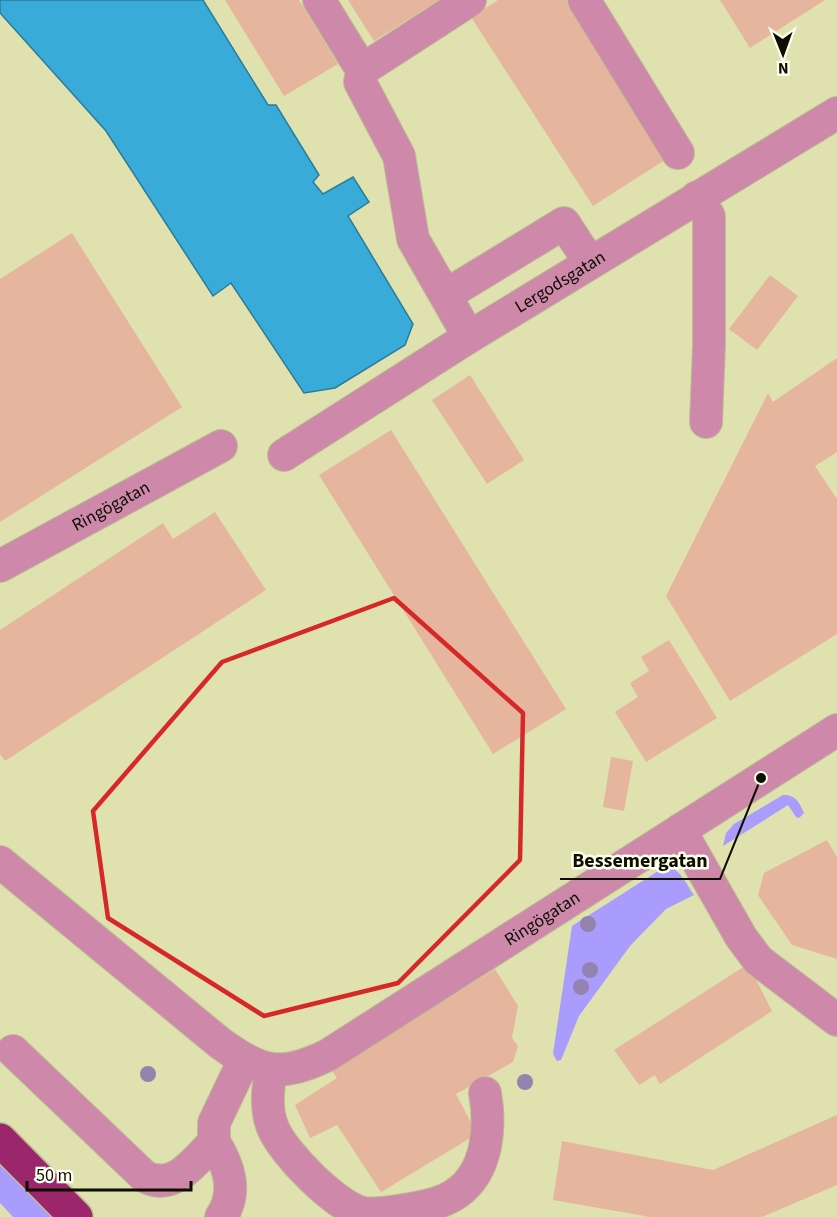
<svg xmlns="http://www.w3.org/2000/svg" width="837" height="1217" font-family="'Source Sans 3',sans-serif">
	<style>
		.green { fill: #a99cfc }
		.water { fill: #39abd8; stroke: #2c7c97; stroke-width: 1.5 }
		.building { fill: #e5b69d }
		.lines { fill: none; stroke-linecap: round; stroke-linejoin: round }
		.minor-casing { stroke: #bdbf93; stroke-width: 34 }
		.highway-casing { stroke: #bdbf93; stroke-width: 36 }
		.minor { stroke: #cd88aa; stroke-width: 32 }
		.highway { stroke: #9b266c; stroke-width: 33 }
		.tree { fill: #9383ae }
		.marked { fill: none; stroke: #d62828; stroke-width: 4.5; stroke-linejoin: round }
		.labels { text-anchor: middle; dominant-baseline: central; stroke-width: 5; stroke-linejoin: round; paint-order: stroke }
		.street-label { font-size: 18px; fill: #0d0d00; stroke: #fefff0 }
		.leader { fill: none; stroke: #0d0d00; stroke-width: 2 }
		.callout-dot { fill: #0d0d00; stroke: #fefff0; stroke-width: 2 }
		.callout-label { font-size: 20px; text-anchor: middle; font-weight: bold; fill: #0d0d00; stroke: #fefff0; stroke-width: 5; stroke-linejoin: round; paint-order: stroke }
	</style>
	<rect width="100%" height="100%" fill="#dfe1af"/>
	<!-- green -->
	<path class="green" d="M783,795C796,795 799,802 804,813L799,818L796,817L788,805L723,846L726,833L734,824Z
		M666,866C679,867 687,885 694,895L666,909L630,946L579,1016L561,1060L557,1061L553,1054L572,926Z
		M0,1162L56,1217H13L0,1203Z"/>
	<!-- water -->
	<path class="water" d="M0,0H203L268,105H276L319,175L313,182L323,194L353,177L369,202L348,216L413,324L405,345L335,388L304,393L231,283L213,296L106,131L0,13Z"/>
	<!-- building -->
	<path class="building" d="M225,0H299L338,64L284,96Z
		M348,0H439L374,41Z
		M498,0H566L668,158L593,206L471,17Z
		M720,0H825L750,48Z
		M72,233L182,407L0,522V279Z
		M770,275L798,296L757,350L729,329Z
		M837,358V452L815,466L837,499V634L730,701L666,596L768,393L773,402Z
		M470,375L524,460L487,484L432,400Z
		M391,430L566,709L493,754L319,475Z
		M215,512L266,590L5,761L0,754V630L163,523L173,539Z
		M669,640L717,718L646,762L615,712L638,697L630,683L649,671L641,657Z
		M611,757L633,761L624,811L603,807Z
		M827,840L837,857V959L792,945L758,895L764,873Z
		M748,964L772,1011L660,1084L655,1075L639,1085L614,1050Z
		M495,969L518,1006L512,1038L518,1046L513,1062L456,1094L477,1134L381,1192L337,1125L310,1138L295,1105L337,1078L332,1071Z
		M837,1115V1185L762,1217H650L553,1200L562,1141L713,1170Z"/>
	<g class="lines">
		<defs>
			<g id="minor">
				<path d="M319,0L362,70L360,82L399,156L413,239L469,337"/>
				<path d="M584,0L678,153"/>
				<path d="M362,70L470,0"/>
				<path d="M697,197L709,216V345L706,422"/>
				<path d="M446,295L564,223L590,263"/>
				<path id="s1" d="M284,455L469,337L837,113"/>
				<path id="s2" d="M0,566L221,446"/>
				<path d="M680,830L741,937L758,960L837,1020"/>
				<path id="s3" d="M0,862L220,1043C261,1073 281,1078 328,1055L837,730"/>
				<path d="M13,1051L144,1176C173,1193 195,1161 214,1142V1123L244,1060"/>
				<path d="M271,1069C268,1088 265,1109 273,1128C283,1153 337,1208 364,1213C379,1215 396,1211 410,1209C426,1206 443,1203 457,1193C488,1171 491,1127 485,1093"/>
				<path d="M214,1142C229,1165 238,1193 221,1217"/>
			</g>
			<path id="highway" d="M0,1140L76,1217"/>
		</defs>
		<!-- minor casing -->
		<use href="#minor" class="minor-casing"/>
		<!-- highway casing -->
		<use href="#highway" class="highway-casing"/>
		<!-- minor -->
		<use href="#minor" class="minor"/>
		<!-- highway -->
		<use href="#highway" class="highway"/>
	</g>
	<!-- trees -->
	<g class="tree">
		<circle cx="588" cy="924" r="8"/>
		<circle cx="590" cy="970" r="8"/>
		<circle cx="581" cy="987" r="8"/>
		<circle cx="148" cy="1074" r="8"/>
		<circle cx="525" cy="1082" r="8"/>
	</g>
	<!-- marked area -->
	<path class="marked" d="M394,598L523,713L520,860L398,983L264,1016L108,918L93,811L222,662Z"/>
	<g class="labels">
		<!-- street labels -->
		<g class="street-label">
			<text stroke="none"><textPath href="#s1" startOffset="326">Lergodsgatan</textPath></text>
			<text stroke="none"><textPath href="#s2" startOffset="126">Ringögatan</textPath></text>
			<text stroke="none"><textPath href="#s3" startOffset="656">Ringögatan</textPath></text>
		</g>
	</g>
	<!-- callouts -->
	<path class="leader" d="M761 778L720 879H560"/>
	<circle class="callout-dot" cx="761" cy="778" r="6"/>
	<g class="callout-label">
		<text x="640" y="867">Bessemergatan</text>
	</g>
	<!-- north arrow -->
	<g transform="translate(783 54) rotate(179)" stroke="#fefff0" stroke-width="4.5" paint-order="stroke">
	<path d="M0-4.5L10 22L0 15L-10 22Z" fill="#0d0d00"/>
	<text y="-9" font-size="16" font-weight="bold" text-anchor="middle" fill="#0d0d00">N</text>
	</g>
	<!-- scale -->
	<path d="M27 1181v9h164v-9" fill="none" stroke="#0d0d00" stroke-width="3"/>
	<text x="36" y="1181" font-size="18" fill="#0d0d00" stroke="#fefff0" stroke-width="4.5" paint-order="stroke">50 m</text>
</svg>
